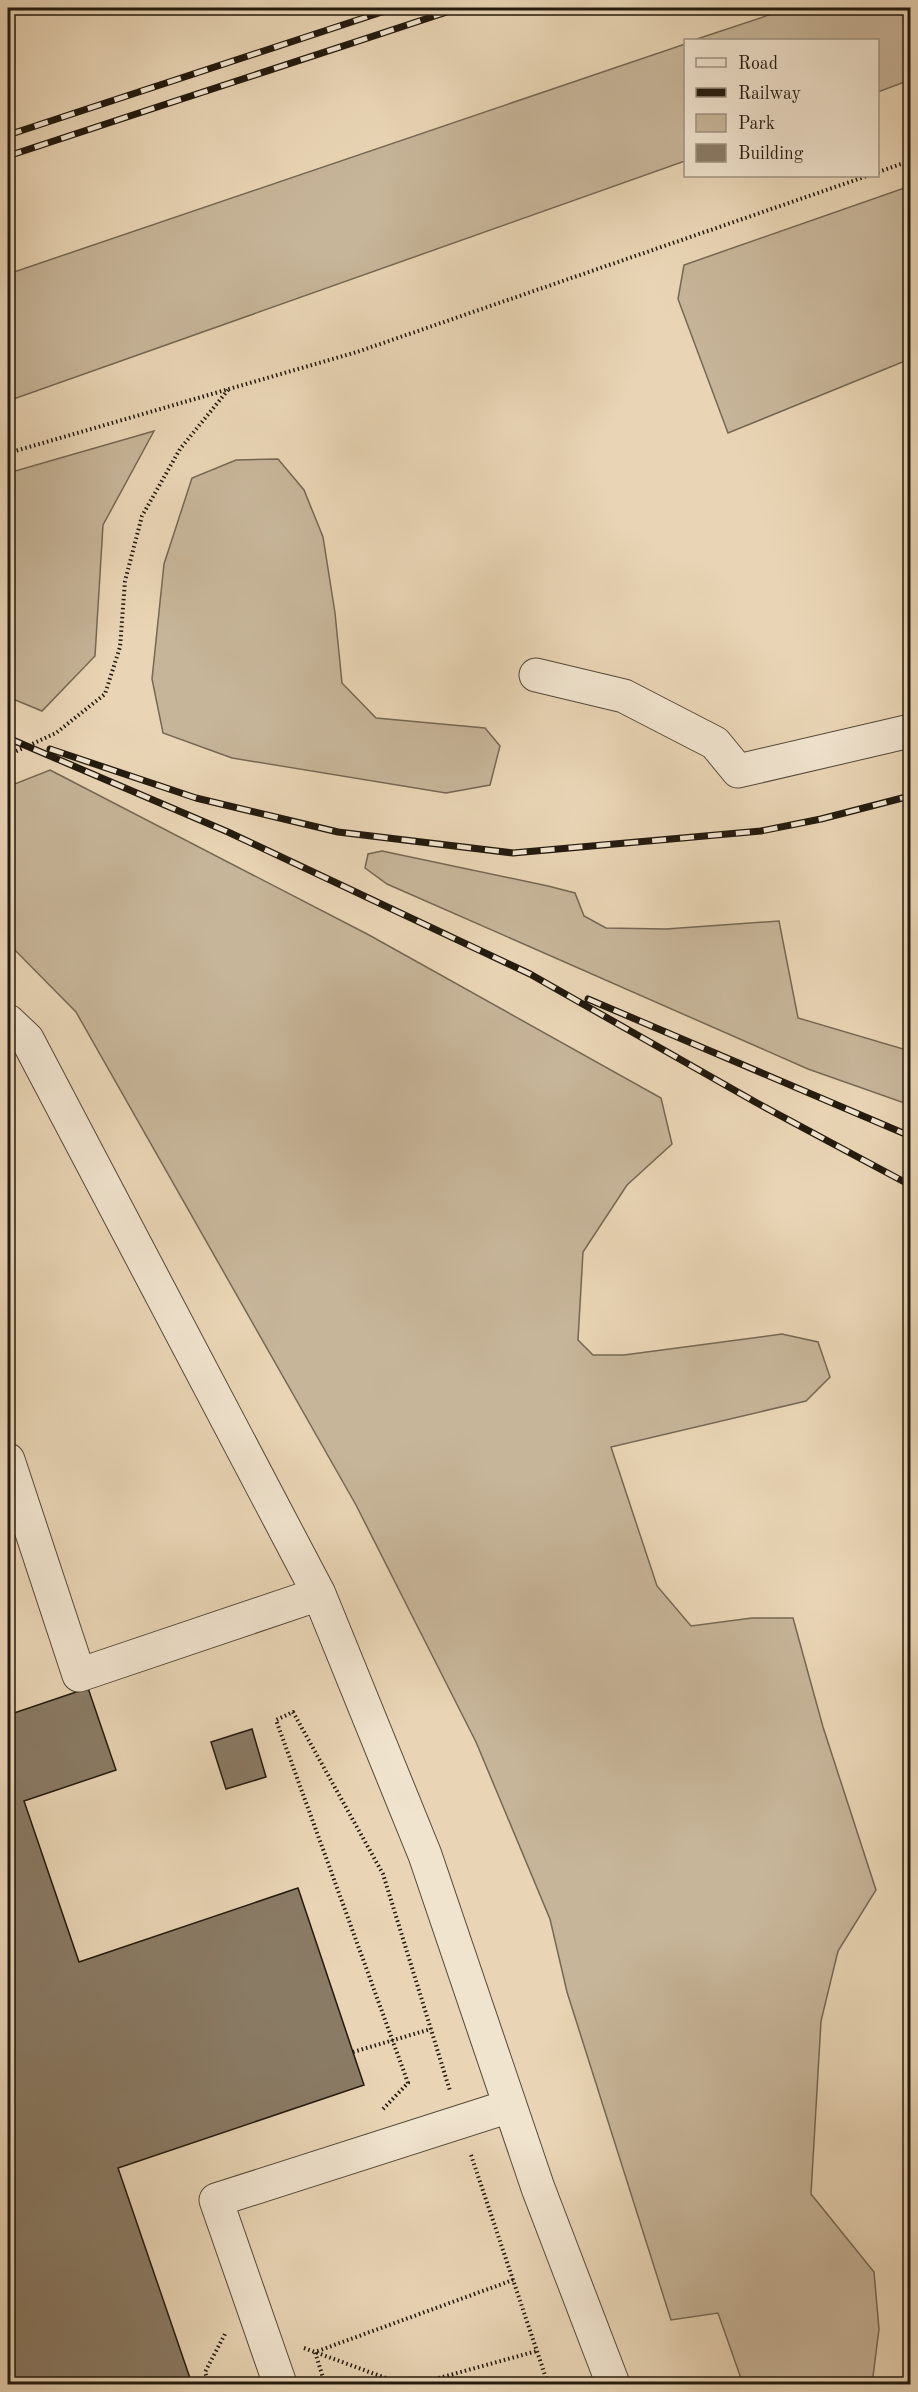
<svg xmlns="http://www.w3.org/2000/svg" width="918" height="2392" font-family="'Old Standard TT',serif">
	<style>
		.green { fill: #c7b599; stroke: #756854; stroke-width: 1.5 }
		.building { fill: #8a7b65; stroke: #231a0e; stroke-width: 1.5 }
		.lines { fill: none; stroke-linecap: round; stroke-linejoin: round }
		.minor-casing { stroke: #544938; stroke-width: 35 }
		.path { stroke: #231a0e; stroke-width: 4; stroke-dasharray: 1.5 3; stroke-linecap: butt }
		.minor { stroke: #f1e4cf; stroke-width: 33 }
		.rail-casing { stroke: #231a0e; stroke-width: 7 }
		.rail { stroke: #f1e4cf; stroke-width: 4.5; stroke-dasharray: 14; stroke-linecap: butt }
	</style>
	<rect width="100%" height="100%" fill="#e9d5b5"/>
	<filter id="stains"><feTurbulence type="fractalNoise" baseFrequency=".00333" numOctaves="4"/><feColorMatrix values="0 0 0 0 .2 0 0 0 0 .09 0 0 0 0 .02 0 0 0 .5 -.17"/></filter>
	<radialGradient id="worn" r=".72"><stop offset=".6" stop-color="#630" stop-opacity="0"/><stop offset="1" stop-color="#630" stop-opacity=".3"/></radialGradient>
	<!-- green -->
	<path class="green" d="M790,8H910V80L878,92V40H694Z
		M685,44V161L8,401V274Z
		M910,186V359L728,433L678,299L684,265Z
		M154,431L103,525L95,656L42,711L8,697V473Z
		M278,459L304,490L323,537L335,613L342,683L376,718L485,728L500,746L490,785L446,793L232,758L163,733L152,679L164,564L192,478L236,460Z
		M50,770L369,935L661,1098L672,1144L627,1185L583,1252L578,1340L593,1355H624L782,1334L818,1342L830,1377L806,1401L611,1447L657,1586L691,1626L752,1618H793L823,1727L876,1890L838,1951L821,2021L811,2194L874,2272L879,2329L872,2384H743L718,2313L671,2320L567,1992L550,1919L476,1742L356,1505L76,1012L8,943V790L12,785Z
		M382,851L548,886L575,893L584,916L606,928L666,929L779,921L798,1018L910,1051V1105L808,1069L387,884L365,868L368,854Z"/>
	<!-- building -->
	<path class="building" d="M88,1688L116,1770L24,1801L79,1962L298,1888L364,2085L118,2168L192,2384H8V1715Z
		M252,1729L266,1777L226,1789L211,1742Z"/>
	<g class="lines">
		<defs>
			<path id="minor" d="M536,675L624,696L715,743L738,771L910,731
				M8,1021L27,1039L319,1594
				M8,1460L79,1675L319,1594L425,1855L538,2188L613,2384
				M280,2384L216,2200L510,2106"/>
		</defs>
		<!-- minor casing -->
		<use href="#minor" class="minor-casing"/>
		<!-- path -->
		<path class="path" d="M878,172L910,161
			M8,453L357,352L867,176
			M8,755L56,733L105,694L120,647L125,581L142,516L180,449L228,390
			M353,2052L431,2029
			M383,2109L408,2083L276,1720L293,1712L383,1874L450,2091
			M471,2155L548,2384
			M304,2348L402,2384
			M209,2384L205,2372L225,2334
			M325,2384L315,2352L513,2280
			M417,2384L537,2351"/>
		<!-- minor -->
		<use href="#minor" class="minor"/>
		<defs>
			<path id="rail" d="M8,135L394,8
				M8,156L459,8
				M8,738L228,832L530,974L757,1103L910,1185
				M50,749L196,798L338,832L513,853L761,831L821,819L910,796
				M588,999L910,1136"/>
		</defs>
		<!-- rail casing -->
		<use href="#rail" class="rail-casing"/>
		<!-- rail -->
		<use href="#rail" class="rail"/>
	</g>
	<!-- margin -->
	<rect width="918" height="2392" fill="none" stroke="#e9d5b5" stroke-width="30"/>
	<rect x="9" y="9" width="900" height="2374" fill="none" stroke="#231a0e" stroke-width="3"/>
	<rect x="15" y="15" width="888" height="2362" fill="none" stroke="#231a0e" stroke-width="1.5"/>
	<!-- legend -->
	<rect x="684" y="39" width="195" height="138" fill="#f1e4cf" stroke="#9f9382" stroke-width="1.5"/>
	<rect x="696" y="58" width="30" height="9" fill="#f1e4cf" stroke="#9f9382" stroke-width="1.5"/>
	<text x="738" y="69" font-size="18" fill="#231a0e">Road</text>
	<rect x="696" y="88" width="30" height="9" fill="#231a0e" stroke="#9f9382" stroke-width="1.5"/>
	<text x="738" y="99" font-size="18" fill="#231a0e">Railway</text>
	<rect x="696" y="114" width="30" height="18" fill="#c7b599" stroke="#9f9382" stroke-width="1.5"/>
	<text x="738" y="129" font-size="18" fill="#231a0e">Park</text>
	<rect x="696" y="144" width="30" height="18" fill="#8a7b65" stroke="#9f9382" stroke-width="1.5"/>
	<text x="738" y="159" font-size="18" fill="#231a0e">Building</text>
	<rect width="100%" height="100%" filter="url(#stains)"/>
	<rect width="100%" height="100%" fill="url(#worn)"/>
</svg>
